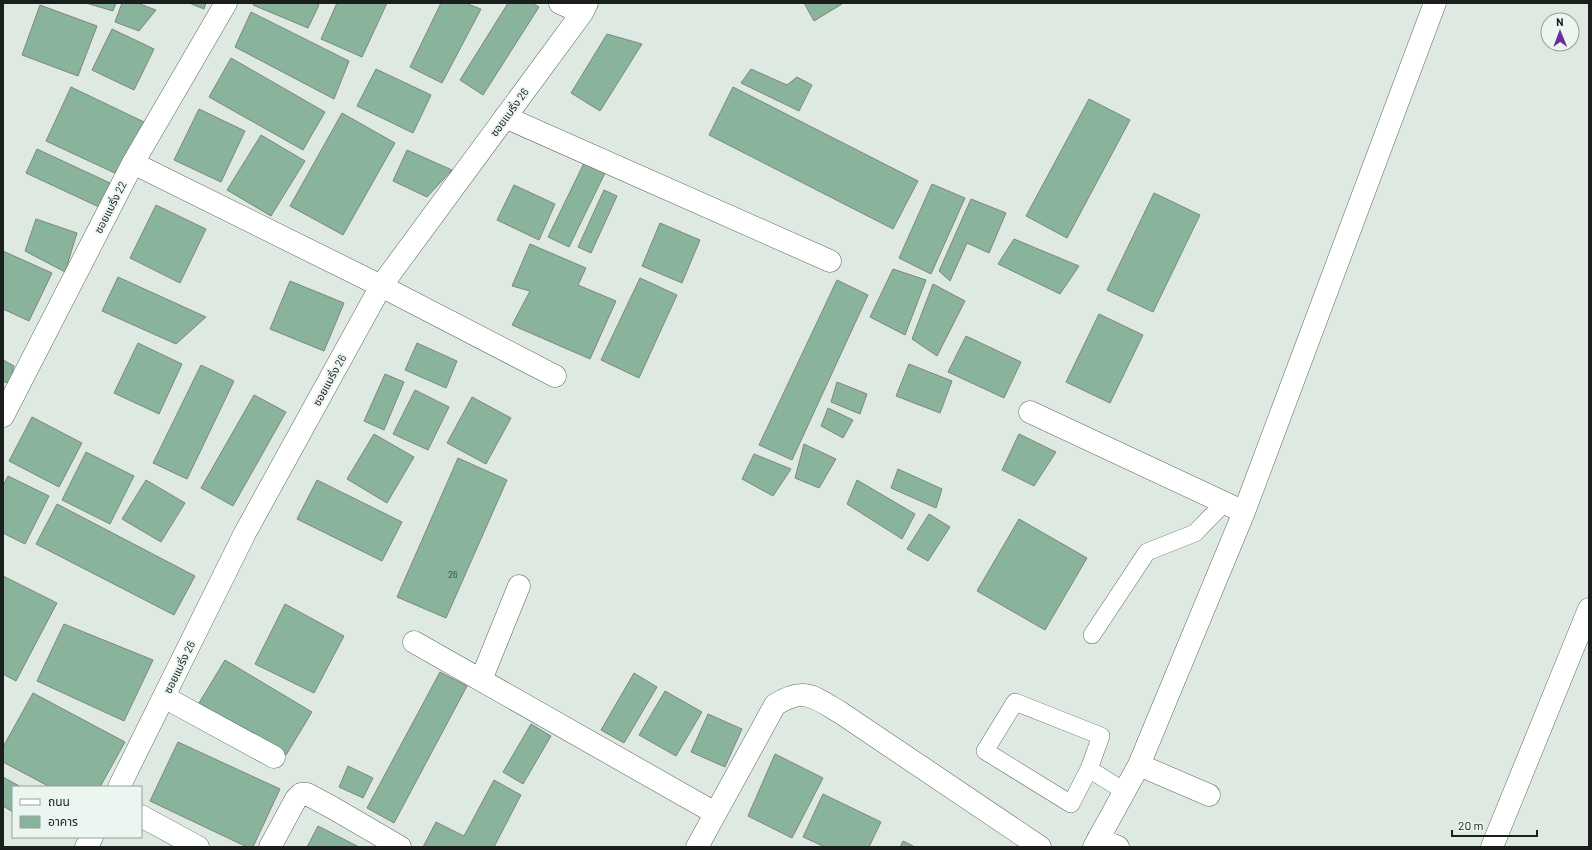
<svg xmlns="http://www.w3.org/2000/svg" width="1592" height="850" font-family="Barlow,'Noto Sans Thai',sans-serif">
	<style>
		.building { fill: #89b39a; stroke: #7d8780 }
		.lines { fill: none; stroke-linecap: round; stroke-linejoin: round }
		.service-casing { stroke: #5e6861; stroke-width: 18 }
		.minor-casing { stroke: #5e6861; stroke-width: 23 }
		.service { stroke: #fff; stroke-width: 17 }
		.minor { stroke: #fff; stroke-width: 22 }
		.labels { text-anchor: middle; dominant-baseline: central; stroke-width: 4; stroke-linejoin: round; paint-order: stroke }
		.number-label { font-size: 9px; fill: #36433c }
		.street-label { font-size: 11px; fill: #1a1e1c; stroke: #eaf6ef }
	</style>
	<rect width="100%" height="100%" fill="#dde9e1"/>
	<!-- building -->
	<path class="building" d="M86,3H116L113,11Z
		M122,3H137L156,10L139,31L115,22Z
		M189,3H206L204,9Z
		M254,3H315L319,5L308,28L253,5Z
		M337,3H387L362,57L321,39Z
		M441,3H465L481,9L442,83L410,67Z
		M508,3H532L539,7L483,95L460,80Z
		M804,3H841L842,4L814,21Z
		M40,5L97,26L78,76L22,55Z
		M251,12L349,61L334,99L235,47Z
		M112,29L154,49L134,90L92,70Z
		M607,34L642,44L600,111L571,93Z
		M231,58L325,112L303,150L209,97Z
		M376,69L431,95L413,133L357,106Z
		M751,69L787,85L797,77L812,85L799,111L741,83Z
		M71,87L144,122L119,175L46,141Z
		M733,87L918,181L893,229L709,135Z
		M1089,99L1130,120L1067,238L1026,216Z
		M199,109L245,131L221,182L174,160Z
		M342,113L395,143L343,235L290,206Z
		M261,135L305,161L271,216L227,190Z
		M37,149L110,183L99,207L26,173Z
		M407,150L452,170L427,197L393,181Z
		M584,163L605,173L569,247L548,237Z
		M932,184L965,198L931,274L899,258Z
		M514,185L555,204L539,240L497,220Z
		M604,190L617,196L591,253L578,247Z
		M1154,193L1200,215L1153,312L1107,290Z
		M971,199L1006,213L989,253L967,243L950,281L939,271Z
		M156,205L206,229L180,283L130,258Z
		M36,219L77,233L65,272L25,251Z
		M660,223L700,240L682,283L642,266Z
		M1014,239L1079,266L1060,294L998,264Z
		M530,244L586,268L578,285L616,301L590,359L512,325L530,291L512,286Z
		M3,251L52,273L29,321L3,309Z
		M893,269L926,280L905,335L870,317Z
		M118,277L206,317L176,344L102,311Z
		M640,278L677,295L639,378L601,360Z
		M837,280L868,295L792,460L759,445Z
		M290,281L344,303L324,351L270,329Z
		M933,284L965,301L937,356L912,339Z
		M1099,314L1143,335L1110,403L1066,382Z
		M966,336L1021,362L1004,398L948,372Z
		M138,343L182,364L159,414L114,393Z
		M417,343L457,361L446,388L405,370Z
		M3,360L14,366L9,384L3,381Z
		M909,364L952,381L940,413L896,396Z
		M201,365L234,381L187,479L153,463Z
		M385,374L404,382L384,430L364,421Z
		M837,382L867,394L860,414L831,402Z
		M415,390L449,407L428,450L393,434Z
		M254,395L286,412L233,506L201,488Z
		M472,397L511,418L486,464L447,443Z
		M828,408L853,420L843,438L821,426Z
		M32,417L82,443L59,487L9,461Z
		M374,434L414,457L387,503L347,479Z
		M1019,434L1056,452L1034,486L1002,470Z
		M804,444L836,459L819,488L795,478Z
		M86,452L134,476L110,524L62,500Z
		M754,454L791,469L773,496L742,479Z
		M458,458L507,480L446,618L397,597Z
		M898,469L942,489L936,508L891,488Z
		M8,476L49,496L25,544L3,533V486Z
		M146,480L185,503L161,542L122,519Z
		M317,480L402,522L382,561L297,519Z
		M857,480L915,514L902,539L847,504Z
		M57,504L195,576L174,615L36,544Z
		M929,514L950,527L928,561L907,549Z
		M1019,519L1087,558L1045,630L977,591Z
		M3,576L57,603L16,681L3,674Z
		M285,604L344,636L314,693L255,664Z
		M64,624L153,660L124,721L37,681Z
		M225,660L312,712L286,755L199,703Z
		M440,672L467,686L394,823L367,808Z
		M634,673L657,687L624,743L601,730Z
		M665,691L702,712L676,756L639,735Z
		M33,693L125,742L100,787H50L3,762V747Z
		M708,714L742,729L725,767L691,752Z
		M531,724L551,736L523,784L503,772Z
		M178,742L280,789L253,847H247L150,801Z
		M775,754L823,778L792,838L748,816Z
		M348,766L373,778L363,798L339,787Z
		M3,777L21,787H13V812L3,806Z
		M494,780L521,795L494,847H423L436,822L464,836Z
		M823,794L881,822L869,847H825L803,837Z
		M318,826L359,847H307Z
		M903,841L915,847H900Z"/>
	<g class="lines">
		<defs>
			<path id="service" d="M1092,635L1147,552L1195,533L1224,503
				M1089,769L1101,736L1015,702L985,751L1071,804L1089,769L1124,791"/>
			<path id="minor" d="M560,3L582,13
				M505,117L830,261
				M133,163L381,286L555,376
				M1030,412L1244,512
				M3,416L133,163L226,3
				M414,642L715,813
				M481,680L519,586
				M164,697L274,757
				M1139,765L1209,795
				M119,787L245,533L381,286L582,13L587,3
				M141,816L198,847
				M1098,839L1118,847
				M86,847L92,837
				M270,847L296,799L301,794H307L333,808L400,847
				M697,847L775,705C804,686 814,697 841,713L1040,847
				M1094,847L1139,765L1244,512L1435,3
				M1492,847L1589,609"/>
		</defs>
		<!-- service casing -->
		<use href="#service" class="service-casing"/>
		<!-- minor casing -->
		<use href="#minor" class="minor-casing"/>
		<!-- service -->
		<use href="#service" class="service"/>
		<!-- minor -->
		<use href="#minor" class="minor"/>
	</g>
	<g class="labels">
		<!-- number labels -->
		<g class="number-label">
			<text x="453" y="574">26</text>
		</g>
		<!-- street labels -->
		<g class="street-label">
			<text transform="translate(509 112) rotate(-54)">ซอยแบริ่ง 26</text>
			<text transform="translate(110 207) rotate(-63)">ซอยแบริ่ง 22</text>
			<text transform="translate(329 380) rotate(-61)">ซอยแบริ่ง 26</text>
			<text transform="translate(179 667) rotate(-64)">ซอยแบริ่ง 26</text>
		</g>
	</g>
	<!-- border -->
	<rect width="1592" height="850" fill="none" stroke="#1a1e1c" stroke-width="8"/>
	<!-- legend -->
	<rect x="12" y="786" width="130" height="52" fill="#eaf6ef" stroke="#97a09b"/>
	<rect x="20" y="799" width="20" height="6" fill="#ffffff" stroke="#97a09b"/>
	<text x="48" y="806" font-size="12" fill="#1a1e1c">ถนน</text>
	<rect x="20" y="816" width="20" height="12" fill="#89b39a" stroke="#97a09b"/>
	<text x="48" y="826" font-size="12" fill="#1a1e1c">อาคาร</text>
	<!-- north arrow -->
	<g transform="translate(1560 32) rotate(359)"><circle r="19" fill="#eaf6ef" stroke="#97a09b"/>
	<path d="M0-3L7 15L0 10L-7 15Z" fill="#6f2da2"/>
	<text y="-6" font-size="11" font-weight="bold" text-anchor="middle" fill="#1a1e1c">N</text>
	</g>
	<!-- scale -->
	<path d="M1452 830v6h85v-6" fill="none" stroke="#1a1e1c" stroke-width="2"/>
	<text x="1458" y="830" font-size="12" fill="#1a1e1c" stroke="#eaf6ef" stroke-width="3" paint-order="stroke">20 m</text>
</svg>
